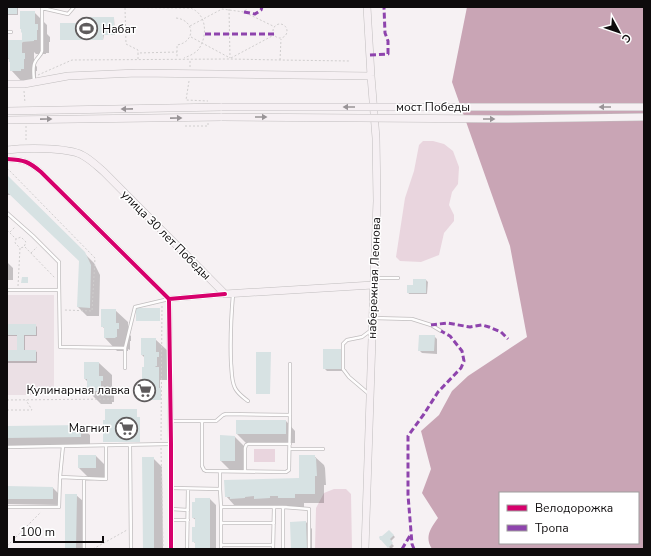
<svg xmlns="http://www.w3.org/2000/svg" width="651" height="556" font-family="'Nunito Sans',sans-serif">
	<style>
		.built { fill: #ebe0e5 }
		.green { fill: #e9d5de }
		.water { fill: #c9a5b5; fill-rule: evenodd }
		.shadow { fill: #0003 }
		.building { fill: #d7e2e3 }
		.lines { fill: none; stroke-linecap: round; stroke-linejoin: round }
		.service-casing { stroke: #c0bdbe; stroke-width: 4 }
		.minor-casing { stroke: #c0bdbe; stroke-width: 6 }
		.secondary-casing { stroke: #c0bdbe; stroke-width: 8 }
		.path { stroke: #d0cece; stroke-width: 1; stroke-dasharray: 2 2; stroke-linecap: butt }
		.service { stroke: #fefdfd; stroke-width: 2.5 }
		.minor { stroke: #fefdfd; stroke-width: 5 }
		.secondary { stroke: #f6f0f3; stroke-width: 7 }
		.secondary-bridge-casing { stroke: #c0bdbe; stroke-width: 8; stroke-linecap: butt }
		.secondary-bridge { stroke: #f6f0f3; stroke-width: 7 }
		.quiet { stroke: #8e44ad; stroke-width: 3; stroke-dasharray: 6 3; stroke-linecap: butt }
		.cycleway-casing { stroke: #fff; stroke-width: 6 }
		.cycleway { stroke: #d6006c; stroke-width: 4 }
		.oneway { fill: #999497 }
		.labels { text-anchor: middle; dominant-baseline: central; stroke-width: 3; stroke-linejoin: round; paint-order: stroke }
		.poi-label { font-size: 12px; fill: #0e0b0c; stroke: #fff; text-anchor: end }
		.street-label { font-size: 12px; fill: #0e0b0c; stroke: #fff }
	</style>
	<rect width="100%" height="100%" fill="#f6f1f3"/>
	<!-- built -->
	<path class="built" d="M7,295H54V395H7Z"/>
	<!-- green -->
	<path class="green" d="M423,141H433L444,144L453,151L459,167L458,184L452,192L449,205L454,215V221L444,233L439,255L421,262L400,261L396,257L405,198L414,171L419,145Z
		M254,449H275V462H254Z
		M334,489H346L351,494L352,549H315L316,508L324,493Z"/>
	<!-- water -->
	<path class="water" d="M467,7H644V549H432C424,537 431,528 438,518L422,493L431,469L421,431L439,415L452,391L468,376L527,337L510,246L452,82ZM500,493H638V543H500Z"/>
	<!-- shadow -->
	<path class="shadow" d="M7,7H18V15H7Z
		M34,12L47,25V34L50,37V42H49V53H46V54H36L34,52V63L37,67V71H36V82L23,83L11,70V62L8,58V41H22L23,43V33Z
		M83,18H114L115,35H104L103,40H61L83,24Z
		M7,176L94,263L100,275L99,316H87L78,307L80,261L11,195H7Z
		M7,262L13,268V280H7Z
		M414,280H426L428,282L427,294H409L408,292L414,286Z
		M115,310L128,322V333L131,336V341H130V350L128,349V351H117L105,338V329L102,326Z
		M7,325H35L37,327V336H25V351H35L37,352V363H7V351H18V336H7Z
		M434,336L437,339V354L422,353L419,350Z
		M155,339L168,351V380H160V389L149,392H143L145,358L142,355Z
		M341,350L344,353L343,371H327L324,368Z
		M270,353V394H257Z
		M99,363L112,375V386L115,389V394H114V402H112V404H101L88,391V382L85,379Z
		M140,418V442H104L106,421L137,418Z
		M286,421L295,431V443H246L237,434Z
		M80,426L90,435V446L7,447V427Z
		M235,437L244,446V470H230L221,461Z
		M79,456H96L105,465V477H88L79,468Z
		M314,456L324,465L325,468L326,485H324V503H304V507H289L286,505H279V507L264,508L262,505L254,506V507L240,508L238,506H235L226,496L300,479Z
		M153,458L162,467L163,549H144Z
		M7,487L53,488L59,494V505L7,504Z
		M76,495L83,501L82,549H66Z
		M210,499L216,505V549H197L196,548V544L193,541L196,528V520L193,518L196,503Z
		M306,522L312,529V549H292Z
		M389,531L395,537L390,542L394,546L391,549L384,542Z"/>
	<!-- building -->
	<path class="building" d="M7,7H17V14H7Z
		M20,11H35V24H38V30H37V40H34V41L22,42V32L21,33V29H20Z
		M82,17H114V35H103V40H60V23H82Z
		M7,40H22V53H25V59H24V69H21V71H10V62H9V58H7Z
		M7,175L85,252L91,265L90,308L77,307L79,261L7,192Z
		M22,277H28V283H21Z
		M413,279H426V293H407V285H413Z
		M136,308H160V321H136Z
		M101,309H116V323H119V329H117V337H116L115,338H104V327H101Z
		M7,324H36V335H24V350H36V361H7V350H17V335H7Z
		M419,335H435L434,351H418Z
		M141,338H156V352H159V357H157V366H155L156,367H159V388H161V400H148V392H142V367H144V355H141Z
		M323,349H341V369H323Z
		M256,352H271L270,394H256Z
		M84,362H99V376H103V381H101V390H99V391H87V379H84Z
		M105,409H137V417H140V442H103V420H105Z
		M236,420H286V434H236Z
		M81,425V437L7,438V426Z
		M220,435L235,436V461H220Z
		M78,455H96V468H78Z
		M299,455H315V458H316L317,476H315V494H295V498H278V496H270V498L254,499V496L245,497V498L230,499V497H225L224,480L299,478Z
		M142,457H154V549H143Z
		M7,486L53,487V499H7Z
		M65,494H77L76,549H65Z
		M195,498H210V548H195V542H192V527H195V518H192V502H195Z
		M306,521L307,549H291L290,522Z
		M389,530L394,535L390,539L393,543L388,548L381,540H380L379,537L380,536H382Z"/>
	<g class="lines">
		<defs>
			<path id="service" d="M42,8L68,14L74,7
				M7,32H11
				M34,82C34,76 32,67 35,62C37,57 41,56 42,51V7
				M7,213L33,236L59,262V282L60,347L125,348L135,307L169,299
				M375,278H398
				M7,290H59
				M233,294C231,318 230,339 231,363C232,371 231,380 235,388C238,394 243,397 248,401
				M373,318L412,319L431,325L441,331
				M125,368V348
				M369,394L349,377L343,369V344L347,340L362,337L370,331
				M290,415V364
				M171,421H216L223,415L226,414L290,415L289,470L286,472L206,471L204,470L202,466V421
				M130,445L131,549
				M7,447L63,446
				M290,449H323
				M245,472V448L246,445L248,444H290
				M60,477L106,479V446
				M171,488L220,489L221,507
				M220,489V471
				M7,507H59L60,477L63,446L170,444
				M171,509L188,510
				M171,520H188
				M221,523H274
				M221,545H273
				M84,549V478
				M187,549L188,489
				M221,549V507H283L309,509V549
				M273,549L274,508
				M283,549V507"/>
			<path id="minor" d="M7,159C24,160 28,161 41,172L169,299L225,294
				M169,299L171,444V549"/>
			<path id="secondary" d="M7,84H24L68,76L137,73L371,76
				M7,111L222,107
				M7,120L222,117
				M7,150C24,148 67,147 82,155C90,159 97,166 104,172L225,294L373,285
				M365,549L374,278L377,201L376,138L371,76L367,7"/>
		</defs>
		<!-- service casing -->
		<use href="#service" class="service-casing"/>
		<!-- minor casing -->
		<use href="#minor" class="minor-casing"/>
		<!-- secondary casing -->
		<use href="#secondary" class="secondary-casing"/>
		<!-- path -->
		<path class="path" d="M87,7L191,8C192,9 195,10 196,11C208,20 206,40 198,50C194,54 189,56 184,58
			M125,8L126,44L138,50V53
			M229,9L230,58
			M245,11L248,7
			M176,18C195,20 196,42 177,45V58
			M273 31a7 7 0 1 1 14 0a7 7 0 1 1-14 0Z
			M190,26L222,9L244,12L275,27
			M191,37L230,58
			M231,58L274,35
			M138,59V53L177,52
			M280,60L281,39
			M190,67V59
			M38,75L72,60L230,59L280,60L350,61
			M189,81L186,100L208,101
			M24,91L25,103
			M26,126V141
			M185,126H208V123
			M7,168L95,258L92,311L64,310
			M7,230L16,239
			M10,232L15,227
			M25,247L55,278
			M31,253L37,247
			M18,286L20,248L15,243L16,239L21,237L26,242L24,247L20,248
			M7,400L114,399
			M7,410H32L26,400
			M161,440L162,306
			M161,448L163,549
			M7,546L41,512
			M93,549L127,530"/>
		<!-- service -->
		<use href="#service" class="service"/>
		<!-- minor -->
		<use href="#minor" class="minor"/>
		<!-- secondary -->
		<use href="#secondary" class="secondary"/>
		<defs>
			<path id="secondary-bridge" d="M222,107H644
				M222,117L503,119L644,117"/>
		</defs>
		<!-- secondary-bridge casing -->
		<use href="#secondary-bridge" class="secondary-bridge-casing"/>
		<!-- secondary-bridge -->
		<use href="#secondary-bridge" class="secondary-bridge"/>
		<!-- quiet -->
		<path class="quiet" d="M124,8V7
			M244,12L255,14L261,10L262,7
			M205,34H274
			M370,55L388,54V41L385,33L384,7
			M431,325L447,323L470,327L482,325L489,327L501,332L508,339
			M402,549L411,534
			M414,549L412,544L408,495V436L424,414L438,392L461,368L464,361L462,351L450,336L441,331"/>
		<defs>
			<path id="cycleway" d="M7,159C24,160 28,161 41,172L169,299L225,294
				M169,299L171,444V549"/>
		</defs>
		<!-- cycleway casing -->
		<use href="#cycleway" class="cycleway-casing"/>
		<!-- cycleway -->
		<use href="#cycleway" class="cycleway"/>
	</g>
	<!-- one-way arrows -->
	<defs><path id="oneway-solid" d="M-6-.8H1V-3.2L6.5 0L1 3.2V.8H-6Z"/></defs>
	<g class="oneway">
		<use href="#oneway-solid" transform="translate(349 107) rotate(-180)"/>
		<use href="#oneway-solid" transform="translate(605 107) rotate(180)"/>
		<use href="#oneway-solid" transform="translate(127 109) rotate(179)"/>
		<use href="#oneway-solid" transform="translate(261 117)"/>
		<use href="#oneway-solid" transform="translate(176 118) rotate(-1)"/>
		<use href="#oneway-solid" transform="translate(46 119) rotate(-1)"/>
		<use href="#oneway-solid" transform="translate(489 119)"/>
	</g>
	<!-- icons -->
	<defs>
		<symbol id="stadium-ring" viewBox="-11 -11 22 22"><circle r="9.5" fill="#fff" stroke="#5f5c5d" stroke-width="1.5"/><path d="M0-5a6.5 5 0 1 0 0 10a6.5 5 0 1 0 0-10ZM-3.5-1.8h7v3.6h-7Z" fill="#5f5c5d"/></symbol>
		<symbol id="supermarket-ring" viewBox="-11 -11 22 22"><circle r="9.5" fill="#fff" stroke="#5f5c5d" stroke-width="1.5"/><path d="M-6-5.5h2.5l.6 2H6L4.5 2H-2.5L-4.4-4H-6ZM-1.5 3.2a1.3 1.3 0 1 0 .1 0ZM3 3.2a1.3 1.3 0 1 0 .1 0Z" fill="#5f5c5d"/></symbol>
	</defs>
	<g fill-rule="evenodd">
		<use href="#stadium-ring" x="74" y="16" width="25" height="25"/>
		<use href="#supermarket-ring" x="132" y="378" width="25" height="25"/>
		<use href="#supermarket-ring" x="114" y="416" width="25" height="25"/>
	</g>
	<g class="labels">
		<!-- poi labels -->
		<g class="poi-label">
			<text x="102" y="29" text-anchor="start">Набат</text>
			<text x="130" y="390">Кулинарная лавка</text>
			<text x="110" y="428">Магнит</text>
		</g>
		<!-- street labels -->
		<g class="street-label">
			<text x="433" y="107">мост Победы</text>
			<text transform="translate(166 235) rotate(45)">улица 30 лет Победы</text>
			<text transform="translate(374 278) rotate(-88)">набережная Леонова</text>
		</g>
	</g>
	<!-- border -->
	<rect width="651" height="556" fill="none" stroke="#0e0b0c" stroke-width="16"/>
	<!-- legend -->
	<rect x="499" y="492" width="140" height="52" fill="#ffffff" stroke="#9f9d9e"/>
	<rect x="507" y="505" width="20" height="6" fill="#d6006c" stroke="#9f9d9e"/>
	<text x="535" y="512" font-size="12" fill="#0e0b0c">Велодорожка</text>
	<rect x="507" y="525" width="20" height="6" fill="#8e44ad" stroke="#9f9d9e"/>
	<text x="535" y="532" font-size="12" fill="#0e0b0c">Тропа</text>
	<!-- north arrow -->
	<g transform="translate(619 32) rotate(130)" stroke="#ffffff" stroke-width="3" paint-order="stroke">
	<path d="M0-3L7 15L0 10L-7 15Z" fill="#0e0b0c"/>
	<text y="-6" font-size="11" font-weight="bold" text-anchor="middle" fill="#0e0b0c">С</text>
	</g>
	<!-- scale -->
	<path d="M14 536v6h89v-6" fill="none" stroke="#0e0b0c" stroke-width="2"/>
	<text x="20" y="536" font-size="12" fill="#0e0b0c" stroke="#ffffff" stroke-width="3" paint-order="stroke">100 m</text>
</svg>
